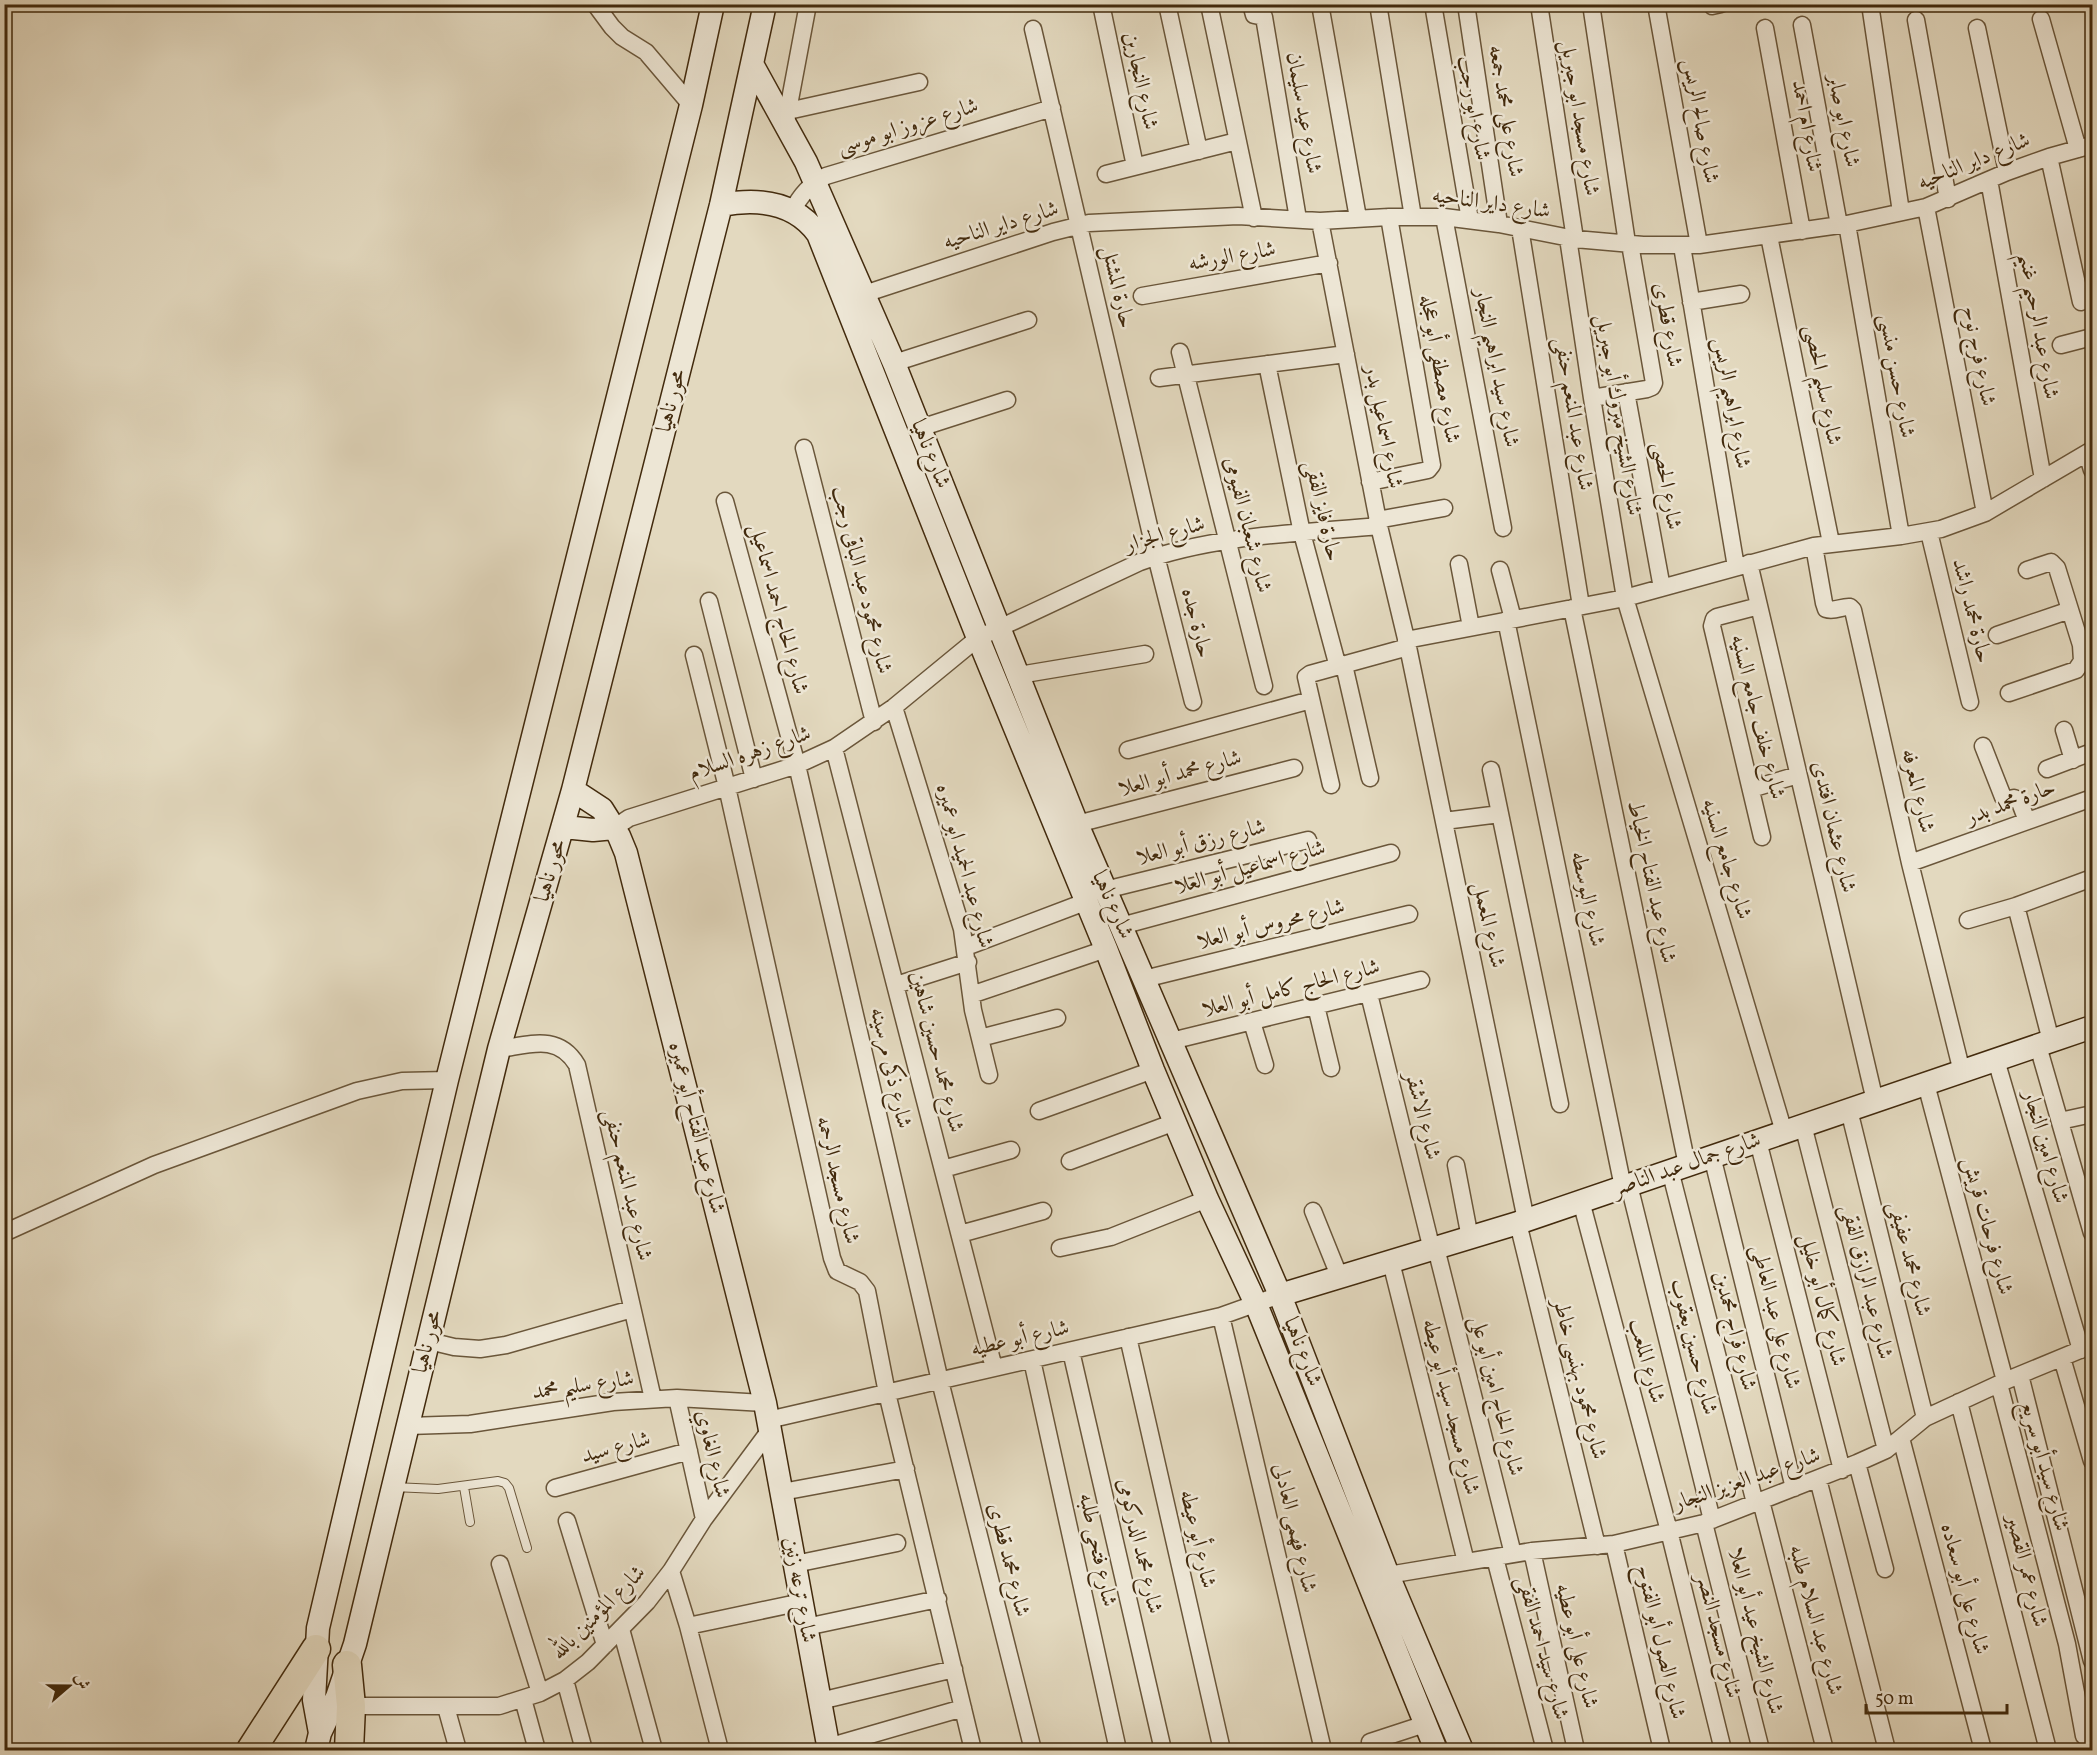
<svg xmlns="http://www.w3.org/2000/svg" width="2097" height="1755" font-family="Vollkorn,Amiri,serif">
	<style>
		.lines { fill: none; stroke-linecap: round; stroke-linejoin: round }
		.lane-casing { stroke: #6a563a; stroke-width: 10 }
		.street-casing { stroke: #6a563a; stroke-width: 19 }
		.secondary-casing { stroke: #422a0d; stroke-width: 25 }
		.highway-casing { stroke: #422a0d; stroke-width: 31 }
		.lane { stroke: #ede6d5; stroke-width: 8 }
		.street { stroke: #ede6d5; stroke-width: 16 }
		.secondary { stroke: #ede6d5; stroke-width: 22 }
		.highway { stroke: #e3d9bf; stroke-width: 28 }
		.labels { text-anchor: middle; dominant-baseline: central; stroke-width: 5; stroke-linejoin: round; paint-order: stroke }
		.street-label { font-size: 22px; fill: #422a0d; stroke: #ede6d5 }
	</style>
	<rect width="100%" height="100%" fill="#e3d9bf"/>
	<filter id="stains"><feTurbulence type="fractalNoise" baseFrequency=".00333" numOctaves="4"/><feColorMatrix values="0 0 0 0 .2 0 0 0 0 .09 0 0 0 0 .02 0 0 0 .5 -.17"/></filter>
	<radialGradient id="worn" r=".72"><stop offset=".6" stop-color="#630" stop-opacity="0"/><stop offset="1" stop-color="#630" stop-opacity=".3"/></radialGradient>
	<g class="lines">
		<defs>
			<path id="lane" d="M393,1487L438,1489L498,1481L505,1483L509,1488L527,1548
				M464,1487L470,1522"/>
			<path id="street" d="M595,4L612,27L622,37L646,52L691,105
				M1101,4L1135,166
				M1167,4L1199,151
				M1209,4L1254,218
				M1251,4L1254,15L1264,17L1298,219
				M1320,4L1358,218
				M1378,4L1413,217
				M1433,4L1470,220
				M1466,4L1499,224
				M1539,4L1575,239
				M1591,4L1627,243
				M1656,4L1699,245
				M1870,4L1901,212
				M1712,6L1721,4
				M2041,19L2078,149
				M1916,20L1948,199
				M1802,25L1839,225
				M1765,28L1802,231
				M1977,28L2007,172
				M1033,29L1156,556L1193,702
				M788,111L919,82
				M786,121L808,4
				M2049,157L2081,302
				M1106,174L1237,141
				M1989,180L2043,479
				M1926,207L1985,513
				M792,211C801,195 810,184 826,176L1052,108
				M1444,217L1503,528
				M1320,221L1379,526L1408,647L1526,1220
				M1847,224L1901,536
				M1520,228L1581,606
				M1769,236L1831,543
				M1568,238L1592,398L1625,598L1784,1132
				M1682,246L1736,567
				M1142,296L1329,263
				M855,297L1053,232L1089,223L1238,216L1320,221L1389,217H1444L1499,224L1575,239L1643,245H1699L1847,224L1926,207L2007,172L2049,157L2092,145
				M1691,302L1741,294
				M2061,345L2092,337
				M1180,352L1264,686
				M894,363L1028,320
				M1267,364L1302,533L1338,667
				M1159,378L1346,354
				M1626,392L1662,588
				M1592,398L1647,389L1652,387L1654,383L1630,244
				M920,428L1007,400
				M804,448L874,722
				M2087,453L2092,470
				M1370,482L1428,470L1432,465L1389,217
				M725,501L797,765L940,1381L1033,1750
				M1377,520L1444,508
				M1929,532L1970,702
				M1814,546L1824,603L1826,609C1835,612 1842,606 1850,607L1853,610L1910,863L1962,1072
				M1749,563L1875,1101
				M1459,564L1471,627
				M1500,570L1513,619
				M709,601L754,779
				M1759,606L1717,617L1714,619L1712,626L1762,837
				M1572,608L1687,1165
				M1506,620L1623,1187
				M1997,635L2070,610
				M1406,640L1625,598L1814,546L1901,536L1941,529L1985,513L2092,450
				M694,655L727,787L832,1258L837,1271L860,1282L867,1291L887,1393L973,1750
				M1344,665L1370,778
				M1019,675L1145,654
				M2009,693L2076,670L2082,661L2081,645L2057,568L2051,562L2027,570
				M894,707L962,929L973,1010L989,1075
				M2064,730L2073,760
				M1983,746L2003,797L2005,800L2014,798L2019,800L2027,821
				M834,748L994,1368
				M1128,750L1311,700
				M2047,769L2092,752
				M1491,770L1560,1104
				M1331,785L1306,677L1310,674L1408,647
				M1751,789L1798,775
				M1444,821L1500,814
				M1077,824L1294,768
				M614,828L629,818L797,765L834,748L894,707L978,638L1140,562C1214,535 1301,533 1379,526
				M1910,863L2092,798
				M1105,890L1308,840
				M2016,906L2051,1041
				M1968,920L2016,906L2092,878
				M1121,926L1391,853
				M966,947L1085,902
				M1144,979L1409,914
				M896,985L968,962
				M1369,994L1432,1250
				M971,995L1106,949
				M1316,1006L1331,1068
				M1252,1022L1265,1065
				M980,1038L1057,1018
				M1171,1041L1421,980
				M2038,1046L2092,1233
				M499,1049C529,1045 558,1033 577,1065L653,1399
				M1996,1060L2081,1350
				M1926,1084L2005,1381
				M1849,1110L1925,1418
				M1039,1111L1153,1070
				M2060,1121L2092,1114
				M1803,1125L1886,1450
				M1758,1141L1842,1470
				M1712,1156L1794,1488
				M1070,1161L1175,1122
				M1456,1165L1470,1238
				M943,1169L1011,1150
				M1670,1170L1755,1503
				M1629,1185L1712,1520
				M1581,1201L1669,1531L1723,1750
				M1313,1211L1340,1278
				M1518,1223L1597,1546
				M4,1233L154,1165L357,1091L402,1081L447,1080
				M960,1234L1043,1211
				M1060,1248L1111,1237L1207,1199
				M1436,1248L1513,1554
				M1391,1262L1466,1562
				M1221,1316L1323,1750
				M1128,1337L1222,1750
				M429,1341L454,1347L480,1349L506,1345L632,1309
				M1071,1351L1163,1750
				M2062,1358L2092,1461
				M1032,1360L1118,1750
				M2020,1375L2092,1661
				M1999,1384L2067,1644L2084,1736
				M677,1398L704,1519
				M1959,1402L2048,1750
				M768,1420L1221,1316L1280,1295
				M408,1426L470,1424L613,1402L677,1398L765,1403
				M1901,1438L1983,1750
				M1857,1463L1885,1569
				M1818,1479L1887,1750
				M555,1488L689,1451
				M782,1492L906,1469
				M1761,1501L1825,1750
				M567,1521L605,1645
				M1704,1523L1761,1750
				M1614,1544L1662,1750
				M1532,1551L1576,1750
				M1495,1558L1545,1750
				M500,1564L540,1693
				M795,1564L897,1543
				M671,1571L688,1626L720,1750
				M1388,1575L1532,1551L1614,1544L1704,1523L1857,1463L1886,1450L1925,1418L2005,1381L2092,1345
				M688,1626L802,1602
				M806,1627L938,1599
				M621,1629L654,1750
				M565,1680L584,1750
				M523,1699L537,1750
				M820,1701L954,1669
				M351,1706H499L540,1693L565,1680L588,1662L647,1602L671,1571L704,1519L770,1430
				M446,1707L458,1750
				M1370,1742L1425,1724
				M828,1747L963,1708"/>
			<path id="secondary" d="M752,64L806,162L894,363L1077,824L1280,1295L1388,1575L1462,1750
				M721,205C758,198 795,202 818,234L978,638L1106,949L1153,1070L1207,1199L1256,1304L1436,1750
				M573,790L602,809L619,836L626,853L765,1403L829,1750
				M564,827L593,830L614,828
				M1280,1295L1518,1223L2092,1027
				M320,1733L314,1700L318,1628L447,1080L691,105L713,4
				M316,1750L320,1733L337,1697L355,1644L499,1049L573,790L721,205L765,4"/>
			<path id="highway" d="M347,1665L351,1706L349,1750
				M251,1750L316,1649"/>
		</defs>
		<!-- lane casing -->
		<use href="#lane" class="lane-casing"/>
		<!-- street casing -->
		<use href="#street" class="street-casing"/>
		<!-- secondary casing -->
		<use href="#secondary" class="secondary-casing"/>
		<!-- highway casing -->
		<use href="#highway" class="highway-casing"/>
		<!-- lane -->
		<use href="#lane" class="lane"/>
		<!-- street -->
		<use href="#street" class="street"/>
		<!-- secondary -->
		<use href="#secondary" class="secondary"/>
		<!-- highway -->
		<use href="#highway" class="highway"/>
	</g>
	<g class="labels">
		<!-- street labels -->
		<g class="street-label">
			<text transform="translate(1140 81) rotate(78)">شارع النجارين</text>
			<text transform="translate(1473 108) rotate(80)">شارع ابو رجب</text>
			<text transform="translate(1505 111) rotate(81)">شارع على محمد جمعه</text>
			<text transform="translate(1303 113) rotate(80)">شارع عيد سليمان</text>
			<text transform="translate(1579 118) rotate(81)">شارع مسجد ابو جبريل</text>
			<text transform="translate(1700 121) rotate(80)">شارع صالح الريس</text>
			<text transform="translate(1843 121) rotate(79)">شارع ابو صابر</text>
			<text transform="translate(1806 126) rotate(80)">شارع ام احمد</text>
			<text transform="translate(908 127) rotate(-17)">شارع عزوز ابو موسى</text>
			<text transform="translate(1974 162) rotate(-22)">شارع داير الناحيه</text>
			<text transform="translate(1491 204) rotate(8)">شارع داير الناحيه</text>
			<text transform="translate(1001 226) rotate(-17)">شارع داير الناحيه</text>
			<text transform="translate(1232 257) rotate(-10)">شارع الورشه</text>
			<text transform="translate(1117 287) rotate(77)">حارة المشتل</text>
			<text transform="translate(1667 325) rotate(80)">شارع قطرى</text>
			<text transform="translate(2038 326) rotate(80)">شارع عبد الرحيم غنيم</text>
			<text transform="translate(1978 356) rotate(79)">شارع فرج نوح</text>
			<text transform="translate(1496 368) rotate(79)">شارع سيد ابراهيم النجار</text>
			<text transform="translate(1439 369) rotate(80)">شارع مصطفى أبو عجله</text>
			<text transform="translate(1896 376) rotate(80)">شارع حسن منسى</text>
			<text transform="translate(1822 385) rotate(79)">شارع سليم الحصى</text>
			<text transform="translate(672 401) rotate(-76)">محور ناهيا</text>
			<text transform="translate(1731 403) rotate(80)">شارع ابراهيم الريس</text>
			<text transform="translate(1573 414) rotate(81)">شارع عبد المنعم حنفى</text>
			<text transform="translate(1618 415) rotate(81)">شارع الشيخ مبروك أبو جبريل</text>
			<text transform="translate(1383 427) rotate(79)">شارع اسماعيل بدر</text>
			<text transform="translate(930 454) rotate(68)">شارع ناهيا</text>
			<text transform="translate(1666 486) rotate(80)">شارع الحصى</text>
			<text transform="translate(1322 511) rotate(77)">حارة فايز الفقى</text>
			<text transform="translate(1247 525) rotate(76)">شارع شعبان الفيومى</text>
			<text transform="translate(1165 535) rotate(-16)">شارع الجزار</text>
			<text transform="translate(861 580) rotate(76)">شارع محمود عبد الباقى رجب</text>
			<text transform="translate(778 609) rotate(75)">شارع الحاج احمد اسماعيل</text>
			<text transform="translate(1971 611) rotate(76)">حارة محمد راشد</text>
			<text transform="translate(1196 623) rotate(76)">حارة جده</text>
			<text transform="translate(1757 717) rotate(76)">شارع خلف جامع السنيه</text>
			<text transform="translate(750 754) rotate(-19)">شارع زهره السلام</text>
			<text transform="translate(1180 774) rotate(-15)">شارع محمد أبو العلا</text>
			<text transform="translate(1917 791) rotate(77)">شارع المعرفه</text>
			<text transform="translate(2011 803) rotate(-20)">حارة محمد بدر</text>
			<text transform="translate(1833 827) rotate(77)">شارع عثمان افتدى</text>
			<text transform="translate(1201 843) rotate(-14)">شارع رزق أبو العلا</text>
			<text transform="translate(1726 859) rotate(73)">شارع جامع السنيه</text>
			<text transform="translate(964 866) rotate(75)">شارع عبد الحميد ابو عميره</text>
			<text transform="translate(1250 868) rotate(-15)">شارع اسماعيل أبو العلا</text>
			<text transform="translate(551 871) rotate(-74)">محور ناهيا</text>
			<text transform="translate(1651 882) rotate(78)">شارع عبد الفتاح الخياط</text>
			<text transform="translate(1587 899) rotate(78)">شارع البوسطه</text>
			<text transform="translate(1112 905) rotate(66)">شارع ناهيا</text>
			<text transform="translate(1271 925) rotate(-14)">شارع محروس أبو العلا</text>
			<text transform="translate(1488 925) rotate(78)">شارع المعمل</text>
			<text transform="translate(1291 989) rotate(-14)">شارع الحاج كامل أبو العلا</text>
			<text transform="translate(936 1052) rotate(76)">شارع محمد حسين شاهين</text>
			<text transform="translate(890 1068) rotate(77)">شارع ذكى مرسينه</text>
			<text transform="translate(1422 1116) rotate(76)">شارع الاشقر</text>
			<text transform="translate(696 1128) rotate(76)">شارع عبد الفتاح أبو عميره</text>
			<text transform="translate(2045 1147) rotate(74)">شارع امين النجار</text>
			<text transform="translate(1687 1165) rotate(-19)">شارع جمال عبد الناصر</text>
			<text transform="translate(837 1180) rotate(77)">شارع مسجد الرحمه</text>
			<text transform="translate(627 1185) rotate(77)">شارع عبد المنعم حنفى</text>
			<text transform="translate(1987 1226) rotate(75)">شارع فرحات قريش</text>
			<text transform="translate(1909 1259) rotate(76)">شارع محمد عفيفى</text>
			<text transform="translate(1866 1282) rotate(76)">شارع عبد الرازق الفقى</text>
			<text transform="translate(1822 1300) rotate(76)">شارع كمال أبو خليل</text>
			<text transform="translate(1775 1317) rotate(76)">شارع على عبد العاطى</text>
			<text transform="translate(1734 1331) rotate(76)">شارع فراج محمدين</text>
			<text transform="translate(1020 1339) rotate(-13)">شارع أبو عطيه</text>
			<text transform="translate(428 1342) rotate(-76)">محور ناهيا</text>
			<text transform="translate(1693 1347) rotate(76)">شارع حسين يعقوب</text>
			<text transform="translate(1302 1352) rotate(69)">شارع ناهيا</text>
			<text transform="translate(1646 1361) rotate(75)">شارع الملعب</text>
			<text transform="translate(1579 1379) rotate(76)">شارع محمود بهنسى خاطر</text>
			<text transform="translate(583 1386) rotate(-8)">شارع سليم محمد</text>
			<text transform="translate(1496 1396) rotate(76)">شارع الحاج امين أبو على</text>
			<text transform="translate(1450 1407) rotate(76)">شارع مسجد سيد أبو عيطه</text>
			<text transform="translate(616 1448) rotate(-15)">شارع سيد</text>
			<text transform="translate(712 1454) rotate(77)">شارع الغاوي</text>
			<text transform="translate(2044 1466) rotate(75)">شارع سيد أبو سريع</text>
			<text transform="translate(1747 1480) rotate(-19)">شارع عبد العزيز النجار</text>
			<text transform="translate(1294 1528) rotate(77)">شارع فهمى العادلى</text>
			<text transform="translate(1197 1539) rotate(77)">شارع أبو عيطه</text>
			<text transform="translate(1139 1546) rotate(77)">شارع محمد الدركومى</text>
			<text transform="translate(1097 1550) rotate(78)">شارع فتحى طلبه</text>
			<text transform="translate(1008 1560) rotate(76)">شارع محمد قطرى</text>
			<text transform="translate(2026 1571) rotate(76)">شارع عمر القصير</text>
			<text transform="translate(1964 1589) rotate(75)">شارع على أبو سعاده</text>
			<text transform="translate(799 1590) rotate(80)">شارع ترعه زنين</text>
			<text transform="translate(599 1613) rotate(-45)">شارع المؤمنين بالله</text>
			<text transform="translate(1815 1620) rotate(75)">شارع عبد السلام طلبه</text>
			<text transform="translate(1755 1631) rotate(76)">شارع الشيخ عيد أبو العلا</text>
			<text transform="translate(1718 1636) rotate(76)">شارع مسجد النصر</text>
			<text transform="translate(1660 1642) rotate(77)">شارع الصول أبو الفتوح</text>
			<text transform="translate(1576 1646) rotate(77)">شارع على أبو عطيه</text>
			<text transform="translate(1542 1648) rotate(75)">شارع سيد احمد الفقى</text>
		</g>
	</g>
	<!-- margin -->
	<rect width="2097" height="1755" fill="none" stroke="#e3d9bf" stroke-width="24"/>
	<rect x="6" y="6" width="2085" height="1743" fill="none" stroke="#422a0d" stroke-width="3"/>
	<rect x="12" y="12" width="2073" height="1731" fill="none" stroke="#422a0d" stroke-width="1.5"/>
	<!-- north arrow -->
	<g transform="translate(69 1686) rotate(70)" stroke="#ede6d5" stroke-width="4.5" paint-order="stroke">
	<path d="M0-4.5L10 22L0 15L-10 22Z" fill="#422a0d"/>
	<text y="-9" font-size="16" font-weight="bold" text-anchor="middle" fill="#422a0d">ش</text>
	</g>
	<!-- scale -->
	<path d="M1866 1704v9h141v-9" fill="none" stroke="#422a0d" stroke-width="3"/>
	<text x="1875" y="1704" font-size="18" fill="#422a0d" stroke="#ede6d5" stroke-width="4.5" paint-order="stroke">50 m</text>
	<rect width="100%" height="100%" filter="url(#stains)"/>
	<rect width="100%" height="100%" fill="url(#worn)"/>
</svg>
